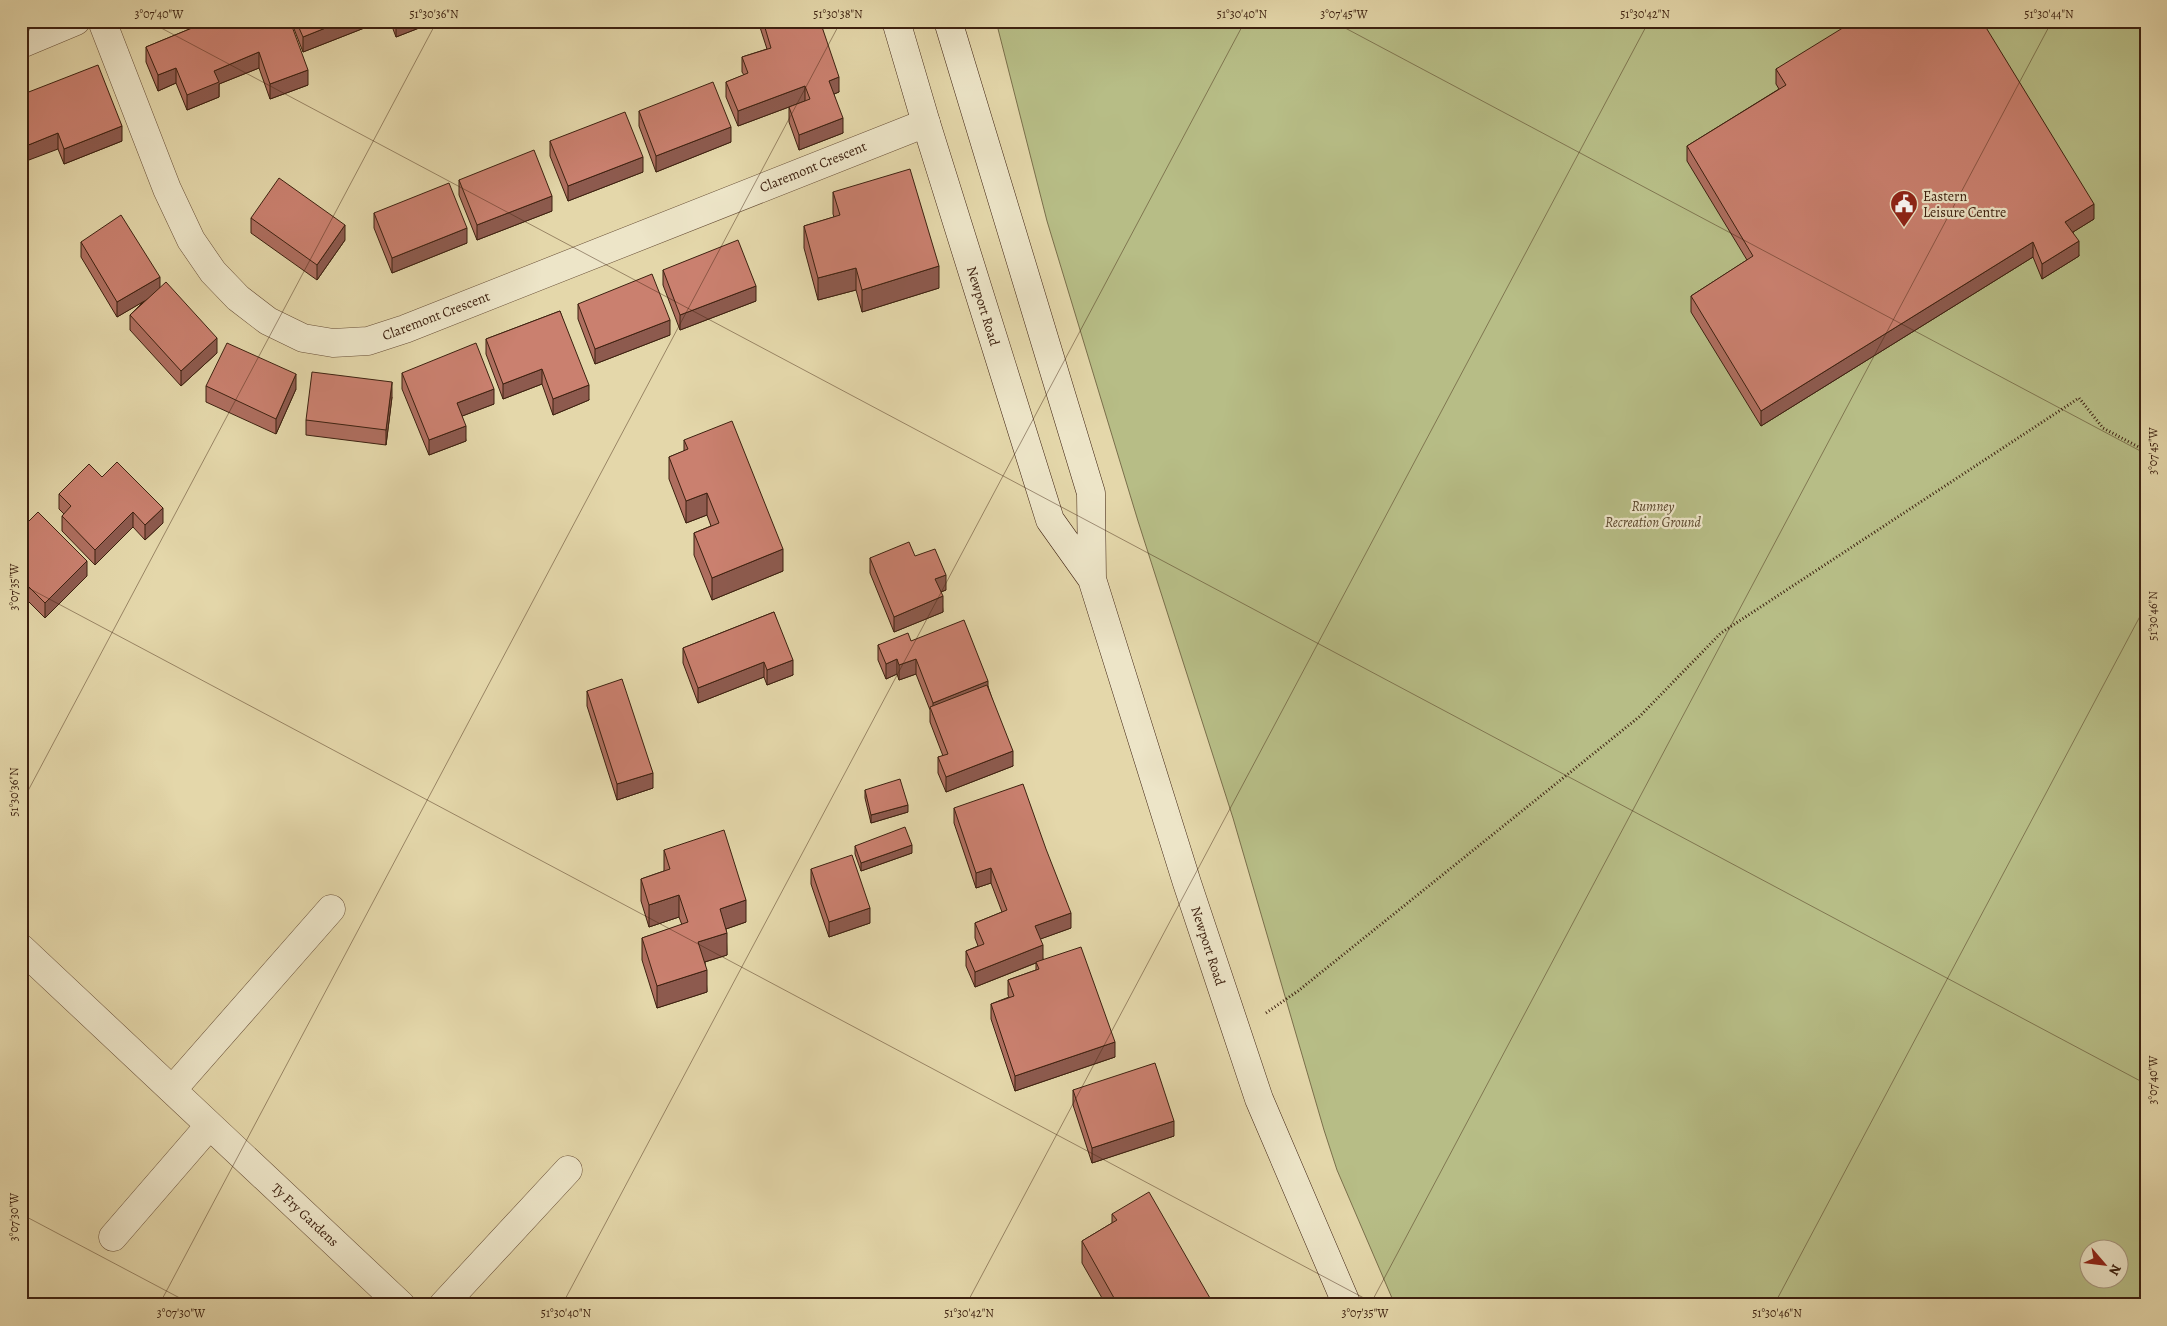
<svg xmlns="http://www.w3.org/2000/svg" width="2167" height="1326" font-family="Alegreya,serif">
	<style>
		.green { fill: #b7bd86; stroke: #7a6f4b; fill-rule: evenodd }
		.lines { fill: none; stroke-linecap: round; stroke-linejoin: round }
		.street-casing { stroke: #674e36; stroke-width: 29 }
		.secondary-casing { stroke: #3d2110; stroke-width: 29 }
		.path { stroke: #3d2110; stroke-width: 3; stroke-dasharray: 1 2.5; stroke-linecap: butt }
		.street { stroke: #ede5c8; stroke-width: 28 }
		.secondary { stroke: #ede5c8; stroke-width: 28 }
		.wall { fill: #ae6e5f; stroke: #3d2110 }
		.shaded-wall { fill: #8d5a4e; stroke: #3d2110 }
		.building { fill: #ca806f; stroke: #3d2110 }
		.ticks { fill: none; stroke: #3d2110; stroke-width: 1; stroke-opacity: 0.45 }
		.labels { text-anchor: middle; dominant-baseline: central; stroke-width: 4.5; stroke-linejoin: round; paint-order: stroke }
		.street-label { font-size: 14px; fill: #3d2110; stroke: #ede5c8 }
		.poi-label { font-size: 14px; fill: #3d2110; stroke: #ede5c8; text-anchor: start }
		.park-label { font-size: 14px; font-style: italic; fill: #5c482e; stroke: #ede5c8 }
		.neatline { fill: none; stroke: #3d2110; stroke-width: 2 }
		.ticks-label { font-size: 12px; text-anchor: middle; fill: #3d2110 }
	</style>
	<rect width="100%" height="100%" fill="#e4d7aa"/>
	<filter id="stains"><feTurbulence type="fractalNoise" baseFrequency=".004" numOctaves="4"/><feColorMatrix values="0 0 0 0 .2 0 0 0 0 .09 0 0 0 0 .02 0 0 0 .5 -.17"/></filter>
	<radialGradient id="worn" r=".72"><stop offset=".6" stop-color="#630" stop-opacity="0"/><stop offset="1" stop-color="#630" stop-opacity=".3"/></radialGradient>
	<!-- green -->
	<path class="green" d="M996,21H2146V1305H1395L1337,1170L1324,1130L1233,818L1138,521L1047,221ZM2090,1248H2120V1278H2090Z"/>
	<g class="lines">
		<defs>
			<path id="street" d="M102,21L167,189L191,240L213,272L238,298L268,321L303,338L333,343L368,341L405,329L926,123
				M21,44L76,21
				M21,948L401,1305
				M173,1089L331,909
				M113,1237L209,1126
				M443,1305L568,1170"/>
			<path id="secondary" d="M896,21L926,123L1050,520L1092,579
				M948,21L1091,493L1092,579L1187,883L1259,1099L1347,1305"/>
		</defs>
		<!-- street casing -->
		<use href="#street" class="street-casing"/>
		<!-- secondary casing -->
		<use href="#secondary" class="secondary-casing"/>
		<!-- path -->
		<path class="path" d="M1266,1013L1298,991L1639,717L1721,633L2079,398L2103,428L2146,451"/>
		<!-- street -->
		<use href="#street" class="street"/>
		<!-- secondary -->
		<use href="#secondary" class="secondary"/>
	</g>
	<!-- wall -->
	<path class="wall" d="M209,21L308,85L270,99L259,68L219,84V97L187,110L176,83L158,91L146,62V47Z
		M291,21H377V23L303,52Z
		M390,21H437L396,37Z
		M758,21H820L839,92L834,94L843,133L799,150L789,122V107L805,101L738,126L726,97V82L744,75L742,72V57L767,49Z
		M1882,23L2094,219L2073,232L2079,256L2042,279L2033,257L1761,426L1691,312V296L1747,260L1687,161V146L1779,89L1776,84V69Z
		M21,95L122,141L64,164L58,149Z
		M639,111L731,142L656,172L639,126Z
		M550,141L643,172L568,201L550,156Z
		M459,180L552,211L477,240L459,195Z
		M833,192L939,288L862,312L856,290L818,300L804,248V226L834,217L833,214Z
		M374,213L467,243L392,273L374,228Z
		M251,218L345,240L317,280L251,233Z
		M81,242L160,288L217,353L181,386L130,330V315L144,301L117,317L81,257Z
		M663,270L756,301L680,330L663,285Z
		M578,304L670,335L595,364L578,319Z
		M560,311L589,400L553,415L542,384L503,399L486,354V339Z
		M402,373L494,404L462,416L466,441L429,455L402,389Z
		M206,386L296,389L276,434L206,402Z
		M392,397L386,445L306,435V420Z
		M684,440L783,571L712,600L694,555V533L711,526L707,515L686,523L669,479V457L684,451Z
		M102,477L163,523L145,540L133,527L95,565L62,531V516L64,514L59,509V494Z
		M21,529L87,576L45,618L21,594Z
		M915,556L946,590L941,592L943,612L894,632L870,573V558Z
		M774,612L793,675L767,685L764,677L698,703L683,663V648Z
		M911,641L988,686L1013,766L946,792L938,773V757L943,756L930,722V710L916,674L899,680L897,674L886,679L878,660V645Z
		M587,691L653,788L617,800L587,706Z
		M865,790L908,812L871,823L865,798Z
		M954,808L1071,928L1040,939L1043,960L1115,1057L1015,1091L991,1019V1004L1009,997L1008,995V980L1036,970V963L975,987L966,966V951L978,946L975,938V923L1002,912L991,883L976,888L954,823Z
		M855,846L912,853L861,871L855,854Z
		M664,850L746,922L726,929L727,955L705,962L707,992L657,1008L642,960V938L682,925L679,917L649,927L641,901V879L664,871Z
		M811,869L870,923L829,937L811,884Z
		M1073,1090L1174,1136L1092,1163L1073,1105Z
		M1112,1214L1214,1305H1106L1082,1263V1241L1112,1223Z"/>
	<!-- shaded-wall -->
	<path class="shaded-wall" d="M343,21H377V23L303,52V37Z
		M399,21H437L396,37V22Z
		M259,52V68L219,84V97L187,110V95L214,71Z
		M176,68V83L158,91V75Z
		M308,70V85L270,99V84Z
		M839,77V92L829,96V81Z
		M805,86V101L738,126V111Z
		M843,118V133L799,150V135Z
		M122,126V141L64,164V149Z
		M731,127V142L656,172V156Z
		M58,133V149L21,163V148Z
		M643,157V172L568,201V186Z
		M552,196V211L477,240V225Z
		M2094,204V219L2065,237V222Z
		M345,225V240L317,280V265Z
		M467,228V243L392,273V258Z
		M2079,241V256L2042,279V264Z
		M2033,242V257L1761,426V411Z
		M939,266V288L862,312V290Z
		M856,268V290L818,300V278Z
		M160,277V292L117,317V302Z
		M756,286V301L680,330V315Z
		M670,320V335L595,364V349Z
		M217,338V353L181,386V371Z
		M542,369V384L503,399V384Z
		M296,374V389L276,434V419Z
		M392,382V397L386,445V430Z
		M589,385V400L553,415V399Z
		M494,389V404L457,418V403Z
		M466,426V441L429,455V440Z
		M707,493V515L686,523V501Z
		M163,508V523L145,540V525Z
		M133,512V527L95,565V550Z
		M783,549V571L712,600V578Z
		M87,561V576L45,618V603Z
		M946,575V590L935,594V579Z
		M943,596V612L894,632V617Z
		M897,659V674L886,679V664Z
		M916,659V674L899,680V665Z
		M793,660V675L767,685V670Z
		M764,662V677L698,703V688Z
		M988,681V696L933,715V703Z
		M1013,751V766L946,792V777Z
		M653,773V788L617,800V784Z
		M908,805V812L871,823V815Z
		M912,845V853L861,871V863Z
		M991,868V883L976,888V873Z
		M679,895V917L649,927V905Z
		M746,900V922L720,931V909Z
		M870,908V923L829,937V922Z
		M1071,913V928L1035,941V926Z
		M727,933V955L698,964V942Z
		M1043,945V960L975,987V972Z
		M707,970V992L657,1008V986Z
		M1115,1042V1057L1015,1091V1076Z
		M1174,1121V1136L1092,1163V1148Z"/>
	<!-- building -->
	<path class="building" d="M209,21H290L308,70L270,84L259,52L214,71L219,82L187,95L176,68L158,75L146,47Z
		M296,21H343L303,37Z
		M763,21H820L839,77L829,81L843,118L799,135L789,107L810,99L805,86L738,111L726,82L748,73L742,57L771,48Z
		M1854,21H1881L1882,23L1885,21H1982L2094,204L2065,222L2079,241L2042,264L2033,242L1761,411L1691,296L1753,256L1687,146L1786,85L1776,69Z
		M98,65L122,126L64,149L58,133L21,148V95Z
		M713,82L731,127L656,156L639,111Z
		M625,112L643,157L568,186L550,141Z
		M534,150L552,196L477,225L459,180Z
		M910,169L939,266L862,290L856,268L818,278L804,226L840,215L833,192Z
		M279,178L345,225L317,265L251,218Z
		M449,183L467,228L392,258L374,213Z
		M121,215L160,277L117,302L81,242Z
		M738,240L756,286L680,315L663,270Z
		M652,274L670,320L595,349L578,304Z
		M166,282L217,338L181,371L130,315Z
		M560,311L589,385L553,399L542,369L503,384L486,339Z
		M227,343L296,374L276,419L206,386Z
		M476,343L494,389L457,403L466,426L429,440L402,373Z
		M312,372L392,382L386,430L306,420Z
		M732,421L783,549L712,578L694,533L719,523L707,493L686,501L669,457L688,449L684,440Z
		M117,462L163,508L145,525L133,512L95,550L62,516L71,506L59,494L89,464L102,477Z
		M38,512L87,561L45,603L21,579V544L23,542L21,540V529Z
		M909,542L915,556L935,549L946,575L935,579L943,596L894,617L870,558Z
		M774,612L793,660L767,670L764,662L698,688L683,648Z
		M964,620L988,681L933,703L916,659L899,665L897,659L886,664L878,645L908,633L911,641Z
		M622,679L653,773L617,784L587,691Z
		M987,685L1013,751L946,777L938,757L948,754L930,707Z
		M900,779L908,805L871,815L865,790Z
		M1023,784L1046,849L1071,913L1035,926L1043,945L975,972L966,951L984,944L975,923L1007,910L991,868L976,873L954,808Z
		M905,827L912,845L861,863L855,846Z
		M724,830L746,900L720,909L727,933L698,942L707,970L657,986L642,938L688,922L679,895L649,905L641,879L670,869L664,850Z
		M852,855L870,908L829,922L811,869Z
		M1081,947L1115,1042L1015,1076L991,1004L1014,996L1008,980L1039,969L1036,962Z
		M1155,1063L1174,1121L1092,1148L1073,1090Z
		M1149,1192L1214,1305H1118L1082,1241L1117,1220L1112,1214Z
		M943,1298L947,1305H932Z"/>
	<!-- ticks -->
	<path class="ticks" d="M148,21L2146,1084M1332,21L2146,454M21,45L34,21M21,584L1377,1305M21,804L437,21M21,1214L193,1305M159,1305L841,21M562,1305L1245,21M966,1305L1649,21M1370,1305L2052,21M1774,1305L2146,605"/>
	<!-- icons -->
	<defs>
		<symbol id="civic-pin" viewBox="-11 -11 22 30"><path d="M0 17L-7.5 6A9.5 9.5 0 1 1 7.5 6Z" fill="#8f2418" stroke="#ede5c8"/><path d="M-.6-6.5H3V-4.5H.6V-3L4-1V1h2V6H-6V1h2V-1L-.6-3ZM-1.2 2.5V6h2.4V2.5Z" fill="#fff"/></symbol>
	</defs>
	<g fill-rule="evenodd">
		<use href="#civic-pin" x="1888" y="188" width="32" height="43"/>
	</g>
	<g class="labels">
		<!-- street labels -->
		<g class="street-label">
			<text transform="translate(813 167) rotate(-22)">Claremont Crescent</text>
			<text transform="translate(983 306) rotate(73)">Newport Road</text>
			<text transform="translate(436 316) rotate(-21)">Claremont Crescent</text>
			<text transform="translate(1208 946) rotate(72)">Newport Road</text>
			<text transform="translate(305 1215) rotate(43)">Ty Fry Gardens</text>
		</g>
		<!-- poi labels -->
		<g class="poi-label">
			<text x="1923" y="196">Eastern<tspan x="1923" dy="16">Leisure Centre</tspan></text>
		</g>
		<!-- park labels -->
		<g class="park-label">
			<text x="1653" y="506">Rumney<tspan x="1653" dy="16">Recreation Ground</tspan></text>
		</g>
	</g>
	<!-- margin -->
	<rect width="2167" height="1326" fill="none" stroke="#e4d7aa" stroke-width="55"/>
	<!-- north arrow -->
	<g transform="translate(2104 1264) rotate(118)"><circle r="24" fill="#ede5c8" stroke="#a7977e"/>
	<path d="M0-4L9 19L0 12L-9 19Z" fill="#8f2418"/>
	<text y="-8" font-size="14" font-weight="bold" text-anchor="middle" fill="#3d2110">N</text>
	</g>
	<rect x="28" y="28" width="2112" height="1270" class="neatline"/>
	<g class="ticks-label">
		<text x="159" y="18">3°07'40"W</text>
		<text x="434" y="18">51°30'36"N</text>
		<text x="838" y="18">51°30'38"N</text>
		<text x="1242" y="18">51°30'40"N</text>
		<text x="1344" y="18">3°07'45"W</text>
		<text x="1645" y="18">51°30'42"N</text>
		<text x="2049" y="18">51°30'44"N</text>
		<text transform="translate(2153 451) rotate(-90)" y="4">3°07'45"W</text>
		<text transform="translate(14 587) rotate(-90)" y="4">3°07'35"W</text>
		<text transform="translate(2153 616) rotate(-90)" y="4">51°30'46"N</text>
		<text transform="translate(14 792) rotate(-90)" y="4">51°30'36"N</text>
		<text transform="translate(2153 1080) rotate(-90)" y="4">3°07'40"W</text>
		<text transform="translate(14 1217) rotate(-90)" y="4">3°07'30"W</text>
		<text x="181" y="1317">3°07'30"W</text>
		<text x="566" y="1317">51°30'40"N</text>
		<text x="969" y="1317">51°30'42"N</text>
		<text x="1365" y="1317">3°07'35"W</text>
		<text x="1777" y="1317">51°30'46"N</text>
	</g>
	<rect width="100%" height="100%" filter="url(#stains)"/>
	<rect width="100%" height="100%" fill="url(#worn)"/>
</svg>
